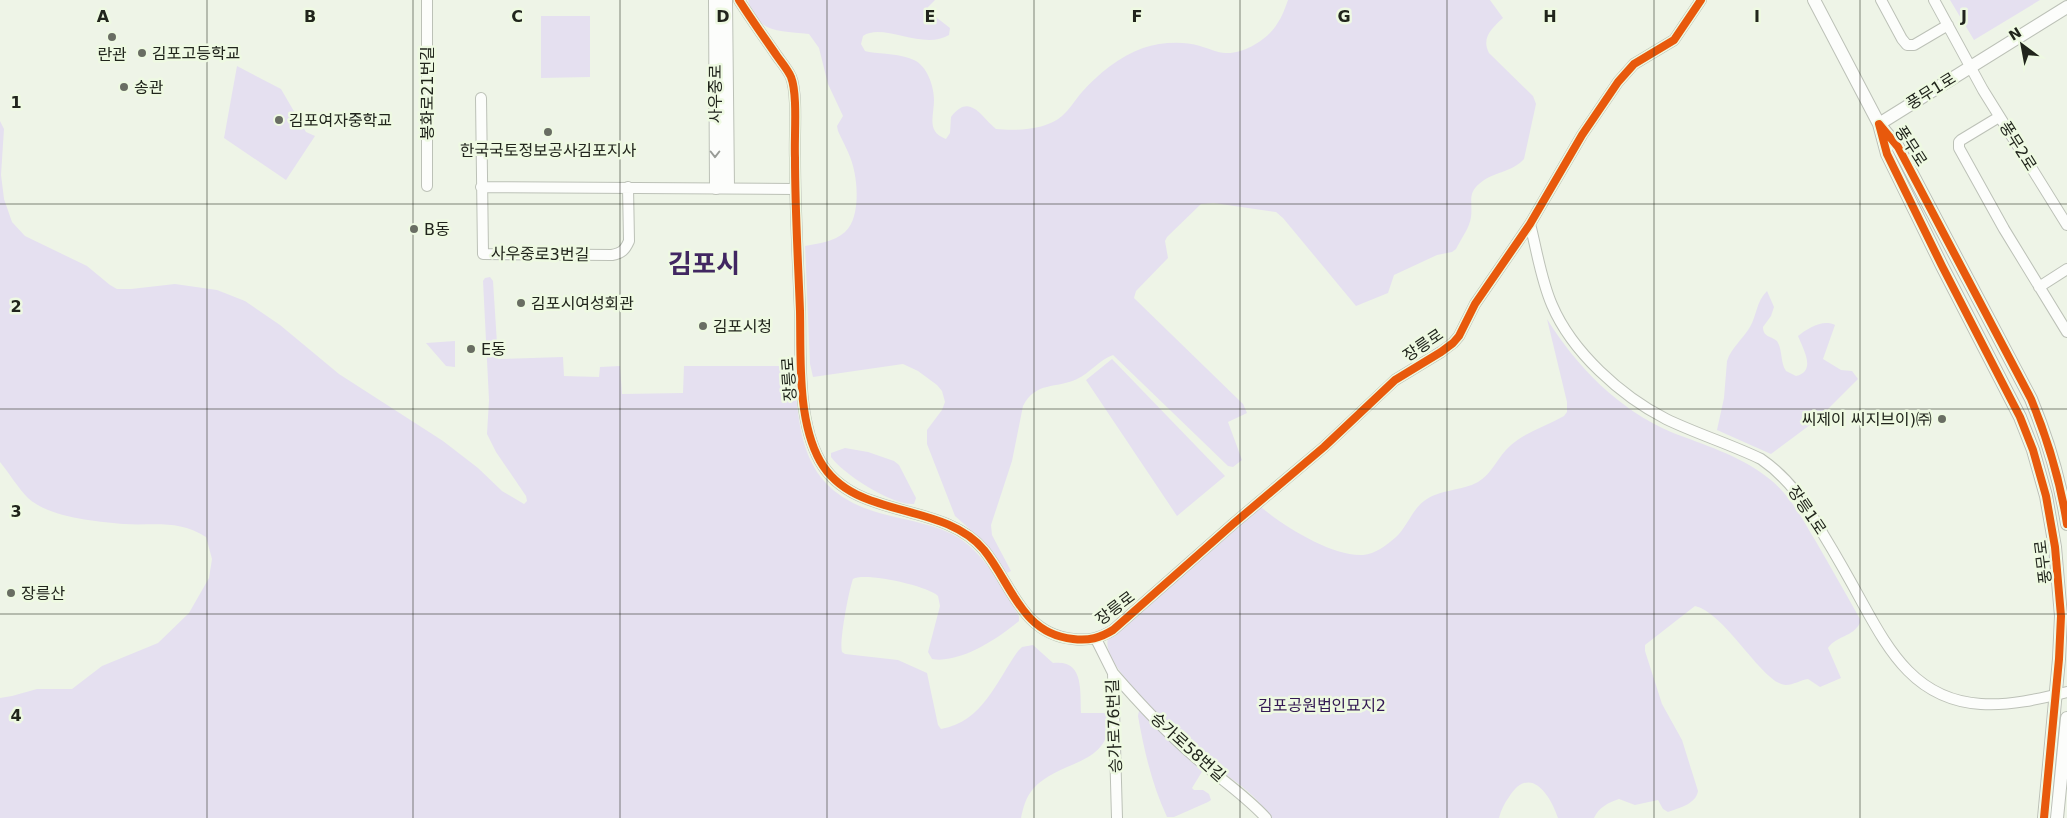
<svg xmlns="http://www.w3.org/2000/svg" width="2067" height="818" font-family="'DejaVu Sans','Noto Sans KR',sans-serif">
	<style>
		.green { fill: #e5e0f0 }
		.lines { fill: none; stroke-linecap: round; stroke-linejoin: round }
		.minor-casing { stroke: #bcc1b7; stroke-width: 12 }
		.tertiary-casing { stroke: #bcc1b7; stroke-width: 14 }
		.minor { stroke: #fcfdfb; stroke-width: 10 }
		.tertiary { stroke: #fcfdfb; stroke-width: 12 }
		.cycleway-casing { stroke: #eef9e2; stroke-width: 11 }
		.cycleway { stroke: #e8590c; stroke-width: 8 }
		.oneway { stroke: #999c97 }
		.grid { fill: none; stroke: #21251c; stroke-width: 1; stroke-opacity: 0.55 }
		.poi-dot { fill: #696d63; stroke: #eef9e2; stroke-width: 2 }
		.labels { text-anchor: middle; dominant-baseline: central; stroke-width: 5; stroke-linejoin: round; paint-order: stroke }
		.poi-label { font-size: 16px; fill: #21251c; stroke: #eef9e2; text-anchor: start }
		.street-label { font-size: 16px; fill: #21251c; stroke: #eef9e2 }
		.park-label { font-size: 16px; fill: #331853; stroke: #eef9e2 }
		.town-label { font-size: 26px; font-weight: bold; fill: #412761; stroke: #eef9e2 }
		.grid-label { font-size: 16px; text-anchor: middle; font-weight: bold; fill: #21251c; stroke: #eef9e2; stroke-width: 5; stroke-linejoin: round; paint-order: stroke }
	</style>
	<rect width="100%" height="100%" fill="#eef4e7"/>
	<!-- green -->
	<path class="green" d="M748,0H935L928,7V11L950,28L949,35C923,51 883,22 863,36L861,44L865,51L869,52C883,54 901,54 914,60C927,66 934,86 934,100C934,116 926,132 946,139L950,133L951,117C970,92 981,117 996,129C1017,131 1046,130 1062,116C1070,109 1075,100 1082,92C1098,74 1120,56 1143,48C1161,42 1183,41 1200,46C1208,48 1217,53 1226,53C1244,54 1268,39 1277,24C1282,17 1285,8 1288,0H1490L1503,18C1492,28 1481,38 1489,53L1533,96L1536,104L1524,159C1513,172 1492,172 1479,184C1467,194 1473,203 1471,217C1470,227 1461,239 1456,249L1452,252L1437,255L1394,275L1388,293L1356,306L1283,218L1276,212L1214,203L1201,204L1167,237L1165,241L1168,258L1136,291L1134,298L1243,404L1247,413L1228,422L1242,460L1233,467L1228,466L1113,355C1099,360 1090,373 1077,379C1056,389 1036,381 1023,406L1012,461L991,525L992,535L1011,571L1007,573L984,542L955,516L927,444V430L942,410L945,402L942,391L937,385L918,371L903,364L813,377L810,364L805,246C819,243 834,242 845,232C860,219 858,184 853,166C850,154 843,142 838,131L837,126L843,116L828,84L819,48L809,34C780,30 758,35 748,0Z
		M1950,0H2040L1974,40Z
		M541,16H590V77L541,78Z
		M237,66L281,89L306,132L315,136L286,180L224,138Z
		M0,121L4,129L1,175L4,199L12,222L25,236L87,266L110,285L117,289H131L175,284L217,290L245,301L280,325L339,374L443,441L478,468L502,491L524,504L527,501L526,496L496,452L487,434L489,400L483,281L485,278L490,277L493,281L498,359L563,357L564,376L599,377L600,367L620,366L622,394L683,393L684,366H794C799,441 803,494 887,515C911,521 938,525 959,538C987,556 1002,589 1019,616V621C999,638 960,664 932,659L928,652L940,606L938,596C928,586 865,572 853,579C849,590 839,641 842,652L845,654L898,660L927,673L938,725L941,729C983,722 997,680 1018,651L1022,647L1033,645L1053,663C1084,659 1080,690 1081,713H1108C1115,767 1060,758 1033,789C1026,797 1023,808 1021,818H0V698L12,696L37,689H72L102,666L158,643L189,613L209,578L212,559L206,537C178,519 154,526 124,524C97,522 48,517 28,498C18,488 9,473 0,462Z
		M1767,291L1774,307L1771,316L1763,327C1763,337 1771,336 1777,341C1783,351 1780,362 1786,371L1796,376C1817,371 1803,349 1798,336C1808,328 1823,319 1835,325L1823,359L1841,370L1852,371L1858,379L1818,419L1771,454L1717,430L1724,398L1727,361C1731,348 1743,339 1750,327C1757,315 1756,302 1767,291Z
		M1547,319C1577,367 1618,409 1671,432C1704,445 1739,455 1767,477C1789,493 1801,517 1815,540C1830,566 1845,592 1860,619V623C1853,637 1836,636 1828,648L1841,678L1820,687L1808,679C1801,680 1793,685 1786,685C1763,685 1726,613 1695,606L1645,645V651L1662,704L1682,740L1698,791C1696,804 1679,808 1668,812L1663,809L1658,800L1635,805L1619,799C1608,803 1599,807 1594,818H1558C1550,794 1530,764 1509,797C1504,804 1501,810 1499,818H1272C1264,808 1256,798 1246,790C1234,779 1219,771 1207,760C1186,743 1099,665 1108,639L1261,507C1283,526 1333,557 1363,555C1375,554 1387,545 1396,537C1407,527 1412,510 1424,501C1440,489 1462,491 1478,482C1492,474 1498,456 1511,445C1526,432 1546,426 1564,416L1567,412V402Z
		M455,341V367L446,366L426,343Z
		M1112,359L1225,476L1177,516L1086,380Z
		M845,448L868,452L894,461L899,465L916,498L914,504C893,506 843,474 831,457V453Z
		M1139,711H1142L1203,770L1192,788L1194,790H1203L1209,794L1211,800L1208,802L1174,817H1167C1152,785 1144,750 1138,716Z"/>
	<g class="lines">
		<defs>
			<path id="minor" d="M427,0V186
				M739,0C751,19 764,37 777,56C782,63 788,70 791,77C798,95 794,137 795,158C795,209 798,260 800,311C801,357 797,420 820,461C854,521 942,500 984,550C1012,585 1022,634 1073,639C1089,641 1100,638 1113,630L1233,524L1324,447L1395,380L1441,352L1453,343L1459,336L1475,304L1530,224L1582,135L1618,82L1634,64L1674,40L1701,0
				M1881,0L1902,39L1907,45H1914L1948,25
				M1934,0L1983,90L2067,225
				M481,98L483,254L612,255C622,253 625,250 629,241L628,187
				M1999,117L1961,140L1959,142V148L2004,229L2067,332
				M481,187L795,189
				M1530,224C1537,251 1541,280 1552,305C1572,352 1621,396 1666,419C1697,434 1730,444 1761,459C1790,479 1806,504 1823,534C1837,557 1850,580 1863,604C1890,653 1917,700 1981,704C2009,706 2039,699 2067,692
				M2039,287L2067,269
				M1096,639L1113,673L1117,818
				M1113,673C1139,703 1166,732 1196,758C1219,778 1245,795 1266,818"/>
			<path id="tertiary" d="M715,0L716,188
				M726,0L728,187
				M1814,0L1879,124
				M1879,124L2067,7
				M2044,818L2059,659L2061,616L2055,547L2046,496L2033,450L2020,417L1942,266L1887,154L1879,124L1898,147L2031,399C2048,440 2060,480 2067,524
				M2057,818L2067,718"/>
		</defs>
		<!-- minor casing -->
		<use href="#minor" class="minor-casing"/>
		<!-- tertiary casing -->
		<use href="#tertiary" class="tertiary-casing"/>
		<!-- minor -->
		<use href="#minor" class="minor"/>
		<!-- tertiary -->
		<use href="#tertiary" class="tertiary"/>
		<defs>
			<path id="cycleway" d="M739,0C751,19 764,37 777,56C782,63 788,70 791,77C798,95 794,137 795,158C795,209 798,260 800,311C801,357 797,420 820,461C854,521 942,500 984,550C1012,585 1022,634 1073,639C1089,641 1100,638 1113,630L1233,524L1324,447L1395,380L1441,352L1453,343L1459,336L1475,304L1530,224L1582,135L1618,82L1634,64L1674,40L1701,0
				M2044,818L2059,659L2061,616L2055,547L2046,496L2033,450L2020,417L1942,266L1887,154L1879,124L1898,147L2031,399C2048,440 2060,480 2067,524"/>
		</defs>
		<!-- cycleway casing -->
		<use href="#cycleway" class="cycleway-casing"/>
		<!-- cycleway -->
		<use href="#cycleway" class="cycleway"/>
	</g>
	<!-- one-way arrows -->
	<defs><path id="oneway-chevron" d="M-2-3.5L2.5 0L-2 3.5" fill="none" stroke-width="1.6" stroke-linecap="round" stroke-linejoin="round" transform="scale(1.25)"/></defs>
	<use class="oneway" href="#oneway-chevron" transform="translate(715 154) rotate(90)"/>
	<!-- grid -->
	<path class="grid" d="M207,0V818M413,0V818M620,0V818M827,0V818M1034,0V818M1240,0V818M1447,0V818M1654,0V818M1860,0V818M0,204H2067M0,409H2067M0,614H2067"/>
	<!-- markers -->
	<g class="poi-dot">
		<circle cx="112" cy="37" r="5"/>
		<circle cx="142" cy="53" r="5"/>
		<circle cx="124" cy="87" r="5"/>
		<circle cx="279" cy="120" r="5"/>
		<circle cx="548" cy="132" r="5"/>
		<circle cx="414" cy="229" r="5"/>
		<circle cx="521" cy="303" r="5"/>
		<circle cx="703" cy="326" r="5"/>
		<circle cx="471" cy="349" r="5"/>
		<circle cx="1942" cy="419" r="5"/>
		<circle cx="11" cy="593" r="5"/>
	</g>
	<g class="labels">
		<!-- poi labels -->
		<g class="poi-label">
			<text x="152" y="53">김포고등학교</text>
			<text x="112" y="54" text-anchor="middle">란관</text>
			<text x="134" y="87">송관</text>
			<text x="289" y="120">김포여자중학교</text>
			<text x="548" y="150" text-anchor="middle">한국국토정보공사김포지사</text>
			<text x="424" y="229">B동</text>
			<text x="531" y="303">김포시여성회관</text>
			<text x="713" y="326">김포시청</text>
			<text x="481" y="349">E동</text>
			<text x="1932" y="419" text-anchor="end">씨제이 씨지브이)㈜</text>
			<text x="21" y="593">장릉산</text>
		</g>
		<!-- street labels -->
		<g class="street-label">
			<text transform="translate(1931 91) rotate(-32)">풍무1로</text>
			<text transform="translate(427 93) rotate(-90)">봉화로21번길</text>
			<text transform="translate(715 94) rotate(-90)">사우중로</text>
			<text transform="translate(1911 146) rotate(57)">풍무로</text>
			<text transform="translate(2018 146) rotate(58)">풍무2로</text>
			<text transform="translate(540 254) rotate(1)">사우중로3번길</text>
			<text transform="translate(1423 345) rotate(-34)">장릉로</text>
			<text transform="translate(789 379) rotate(-94)">장릉로</text>
			<text transform="translate(1807 510) rotate(56)">장릉1로</text>
			<text transform="translate(2043 562) rotate(-97)">풍무로</text>
			<text transform="translate(1115 608) rotate(-37)">장릉로</text>
			<text transform="translate(1114 726) rotate(-92)">승가로76번길</text>
			<text transform="translate(1188 747) rotate(42)">승가로58번길</text>
		</g>
		<!-- park labels -->
		<g class="park-label">
			<text x="1322" y="705">김포공원법인묘지2</text>
		</g>
		<!-- town labels -->
		<g class="town-label">
			<text x="704" y="264">김포시</text>
		</g>
	</g>
	<g class="grid-label">
		<text x="103" y="22">A</text>
		<text x="310" y="22">B</text>
		<text x="517" y="22">C</text>
		<text x="723" y="22">D</text>
		<text x="930" y="22">E</text>
		<text x="1137" y="22">F</text>
		<text x="1344" y="22">G</text>
		<text x="1550" y="22">H</text>
		<text x="1757" y="22">I</text>
		<text x="1964" y="22">J</text>
		<text x="16" y="108">1</text>
		<text x="16" y="312">2</text>
		<text x="16" y="517">3</text>
		<text x="16" y="721">4</text>
	</g>
	<!-- north arrow -->
	<g transform="translate(2022 45) rotate(328)" stroke="#eef9e2" stroke-width="4" paint-order="stroke">
	<path d="M0-4L9 19L0 12L-9 19Z" fill="#21251c"/>
	<text y="-8" font-size="14" font-weight="bold" text-anchor="middle" fill="#21251c">N</text>
	</g>
</svg>
